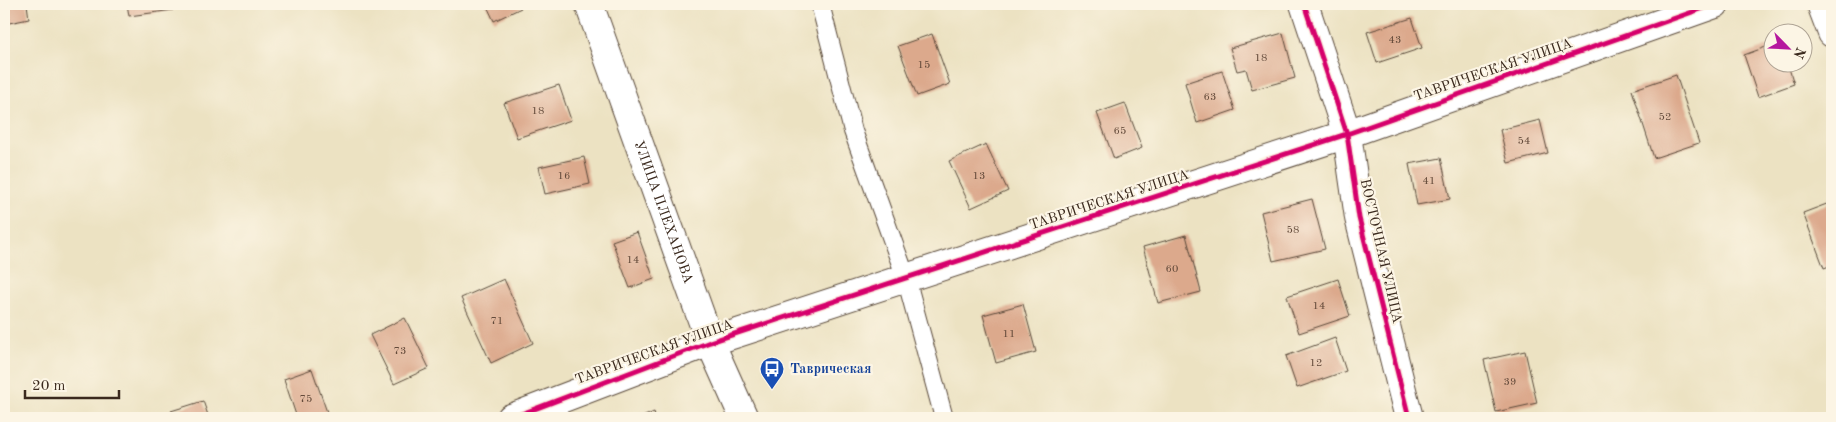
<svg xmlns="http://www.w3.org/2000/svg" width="1836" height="422" font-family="'Old Standard TT',serif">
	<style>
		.building { fill: #dca98c }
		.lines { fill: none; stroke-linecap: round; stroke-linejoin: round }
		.lane-casing { stroke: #564637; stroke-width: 20 }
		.street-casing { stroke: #564637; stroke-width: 30 }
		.secondary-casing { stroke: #564637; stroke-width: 30 }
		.lane { stroke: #fff; stroke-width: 18 }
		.street { stroke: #fff; stroke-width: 28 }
		.secondary { stroke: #fff; stroke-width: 28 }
		.cycleway-casing { stroke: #fcf5e5; stroke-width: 8 }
		.cycleway { stroke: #d6006c; stroke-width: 5 }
		.labels { text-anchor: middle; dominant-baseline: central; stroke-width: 4.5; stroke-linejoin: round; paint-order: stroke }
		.number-label { font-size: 11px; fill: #634a3a }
		.street-label { font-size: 14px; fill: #3b2a1e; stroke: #fcf5e5 }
		.transit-label { font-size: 14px; font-weight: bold; fill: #164399; stroke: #fcf5e5; text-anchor: start }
	</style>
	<rect width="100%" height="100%" fill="#fcf5e5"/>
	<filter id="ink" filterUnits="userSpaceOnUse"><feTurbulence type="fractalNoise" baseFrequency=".02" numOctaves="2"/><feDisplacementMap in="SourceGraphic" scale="10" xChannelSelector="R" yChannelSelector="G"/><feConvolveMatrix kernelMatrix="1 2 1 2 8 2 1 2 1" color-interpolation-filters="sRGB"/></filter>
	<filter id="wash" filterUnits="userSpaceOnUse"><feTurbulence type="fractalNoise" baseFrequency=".0096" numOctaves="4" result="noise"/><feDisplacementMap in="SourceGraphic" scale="20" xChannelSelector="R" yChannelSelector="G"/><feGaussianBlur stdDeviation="1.12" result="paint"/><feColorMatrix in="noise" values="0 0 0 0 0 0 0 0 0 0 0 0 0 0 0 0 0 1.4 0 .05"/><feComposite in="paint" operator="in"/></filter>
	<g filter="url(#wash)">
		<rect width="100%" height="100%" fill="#ece2c2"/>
		<g id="blocks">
			<!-- building -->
			<path class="building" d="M4,4H27L29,19L4,24Z
				M127,4H172L173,10L129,16Z
				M486,4H519L521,8L494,21Z
				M1412,18L1422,48L1377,63L1367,32Z
				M1283,33L1295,78L1252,90L1246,69L1237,71L1230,48Z
				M932,34L950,84L917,96L898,46Z
				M1774,44V62H1787L1794,84L1758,97L1744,55Z
				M1222,71L1235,110L1197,123L1185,83Z
				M1676,75L1699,143L1654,158L1632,90Z
				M559,85L571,120L517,138L504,103Z
				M1125,103L1142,148L1114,159L1097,113Z
				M1540,120L1548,153L1508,163L1500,130Z
				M986,144L1008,191L971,208L949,161Z
				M584,157L590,184L545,194L539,167Z
				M1441,158L1450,199L1417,205L1409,164Z
				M1312,199L1325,249L1273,261L1261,212Z
				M1832,202V265L1824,268L1803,213Z
				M637,232L654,279L630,288L612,241Z
				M1186,235L1201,292L1158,303L1143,247Z
				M504,279L533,343L491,363L461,298Z
				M1338,279L1350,316L1299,333L1287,296Z
				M1023,304L1036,352L996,363L983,315Z
				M405,318L429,368L394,384L370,335Z
				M1335,338L1346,371L1297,388L1286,356Z
				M1525,351L1537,403L1496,412L1484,360Z
				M312,369L329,418H297L284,379Z
				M203,401L209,418H173L171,411Z
				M654,412L656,418H640Z"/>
		</g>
	</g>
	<g filter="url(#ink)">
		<use href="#blocks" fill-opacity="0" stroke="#564637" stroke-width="1"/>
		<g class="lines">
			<defs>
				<path id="lane" d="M820,4L853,131L906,278L944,418"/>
				<path id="street" d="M1304,4L1347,134L1359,218L1409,418
					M1821,4L1832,33
					M511,418L710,342L1347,134L1715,4"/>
				<g id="secondary">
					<path id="s1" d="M589,4L710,342L744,418"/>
				</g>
			</defs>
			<!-- lane casing -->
			<use href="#lane" class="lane-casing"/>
			<!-- street casing -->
			<use href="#street" class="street-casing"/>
			<!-- secondary casing -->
			<use href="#secondary" class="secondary-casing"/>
			<!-- lane -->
			<use href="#lane" class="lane"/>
			<!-- street -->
			<use href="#street" class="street"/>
			<!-- secondary -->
			<use href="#secondary" class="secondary"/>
			<defs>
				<path id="cycleway" d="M1304,4L1347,134L1359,218L1409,418
					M511,418L710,342L1347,134L1715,4"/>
			</defs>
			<!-- cycleway casing -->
			<use href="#cycleway" class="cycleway-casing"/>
			<!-- cycleway -->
			<use href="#cycleway" class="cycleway"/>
		</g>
	</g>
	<!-- icons -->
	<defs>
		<symbol id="bus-pin" viewBox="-11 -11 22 30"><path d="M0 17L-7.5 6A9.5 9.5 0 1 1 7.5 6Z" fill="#1a4fb4" stroke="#fcf5e5"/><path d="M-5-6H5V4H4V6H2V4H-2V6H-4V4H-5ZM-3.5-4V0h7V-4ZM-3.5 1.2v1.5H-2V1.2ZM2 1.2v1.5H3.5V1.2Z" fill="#fff"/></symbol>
	</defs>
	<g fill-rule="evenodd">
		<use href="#bus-pin" x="758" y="355" width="28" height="38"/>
	</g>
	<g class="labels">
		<!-- number labels -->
		<g class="number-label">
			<text x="1395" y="40">43</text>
			<text x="1261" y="58">18</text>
			<text x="924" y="65">15</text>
			<text x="1210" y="97">63</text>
			<text x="538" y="111">18</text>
			<text x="1665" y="117">52</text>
			<text x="1120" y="131">65</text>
			<text x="1524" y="141">54</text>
			<text x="564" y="176">16</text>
			<text x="979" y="176">13</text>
			<text x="1429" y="181">41</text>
			<text x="1293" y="230">58</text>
			<text x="633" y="260">14</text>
			<text x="1172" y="269">60</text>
			<text x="1319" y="306">14</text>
			<text x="497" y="321">71</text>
			<text x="1009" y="334">11</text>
			<text x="400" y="351">73</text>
			<text x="1316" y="363">12</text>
			<text x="1510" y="382">39</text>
			<text x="306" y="399">75</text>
		</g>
		<!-- street labels -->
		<g class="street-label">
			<text transform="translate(1493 70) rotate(-19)">ТАВРИЧЕСКАЯ УЛИЦА</text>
			<text transform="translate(1109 200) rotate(-18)">ТАВРИЧЕСКАЯ УЛИЦА</text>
			<text stroke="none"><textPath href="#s1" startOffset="221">УЛИЦА ПЛЕХАНОВА</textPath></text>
			<text transform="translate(1381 251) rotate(77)">ВОСТОЧНАЯ УЛИЦА</text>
			<text transform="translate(654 352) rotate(-20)">ТАВРИЧЕСКАЯ УЛИЦА</text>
		</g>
		<!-- transit labels -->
		<g class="transit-label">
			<text x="790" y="369">Таврическая</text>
		</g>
	</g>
	<!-- margin -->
	<rect width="1836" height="422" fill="none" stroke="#fcf5e5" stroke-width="20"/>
	<!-- north arrow -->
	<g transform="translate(1788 48) rotate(114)"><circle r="24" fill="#fcf5e5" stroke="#afa495"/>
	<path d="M0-4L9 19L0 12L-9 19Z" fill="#b5179e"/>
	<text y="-8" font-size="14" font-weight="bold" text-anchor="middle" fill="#3b2a1e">N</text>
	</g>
	<!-- scale -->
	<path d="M25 390v8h94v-8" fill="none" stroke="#3b2a1e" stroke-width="2.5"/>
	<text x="32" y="390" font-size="15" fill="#3b2a1e" stroke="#fcf5e5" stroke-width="4" paint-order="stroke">20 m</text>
</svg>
